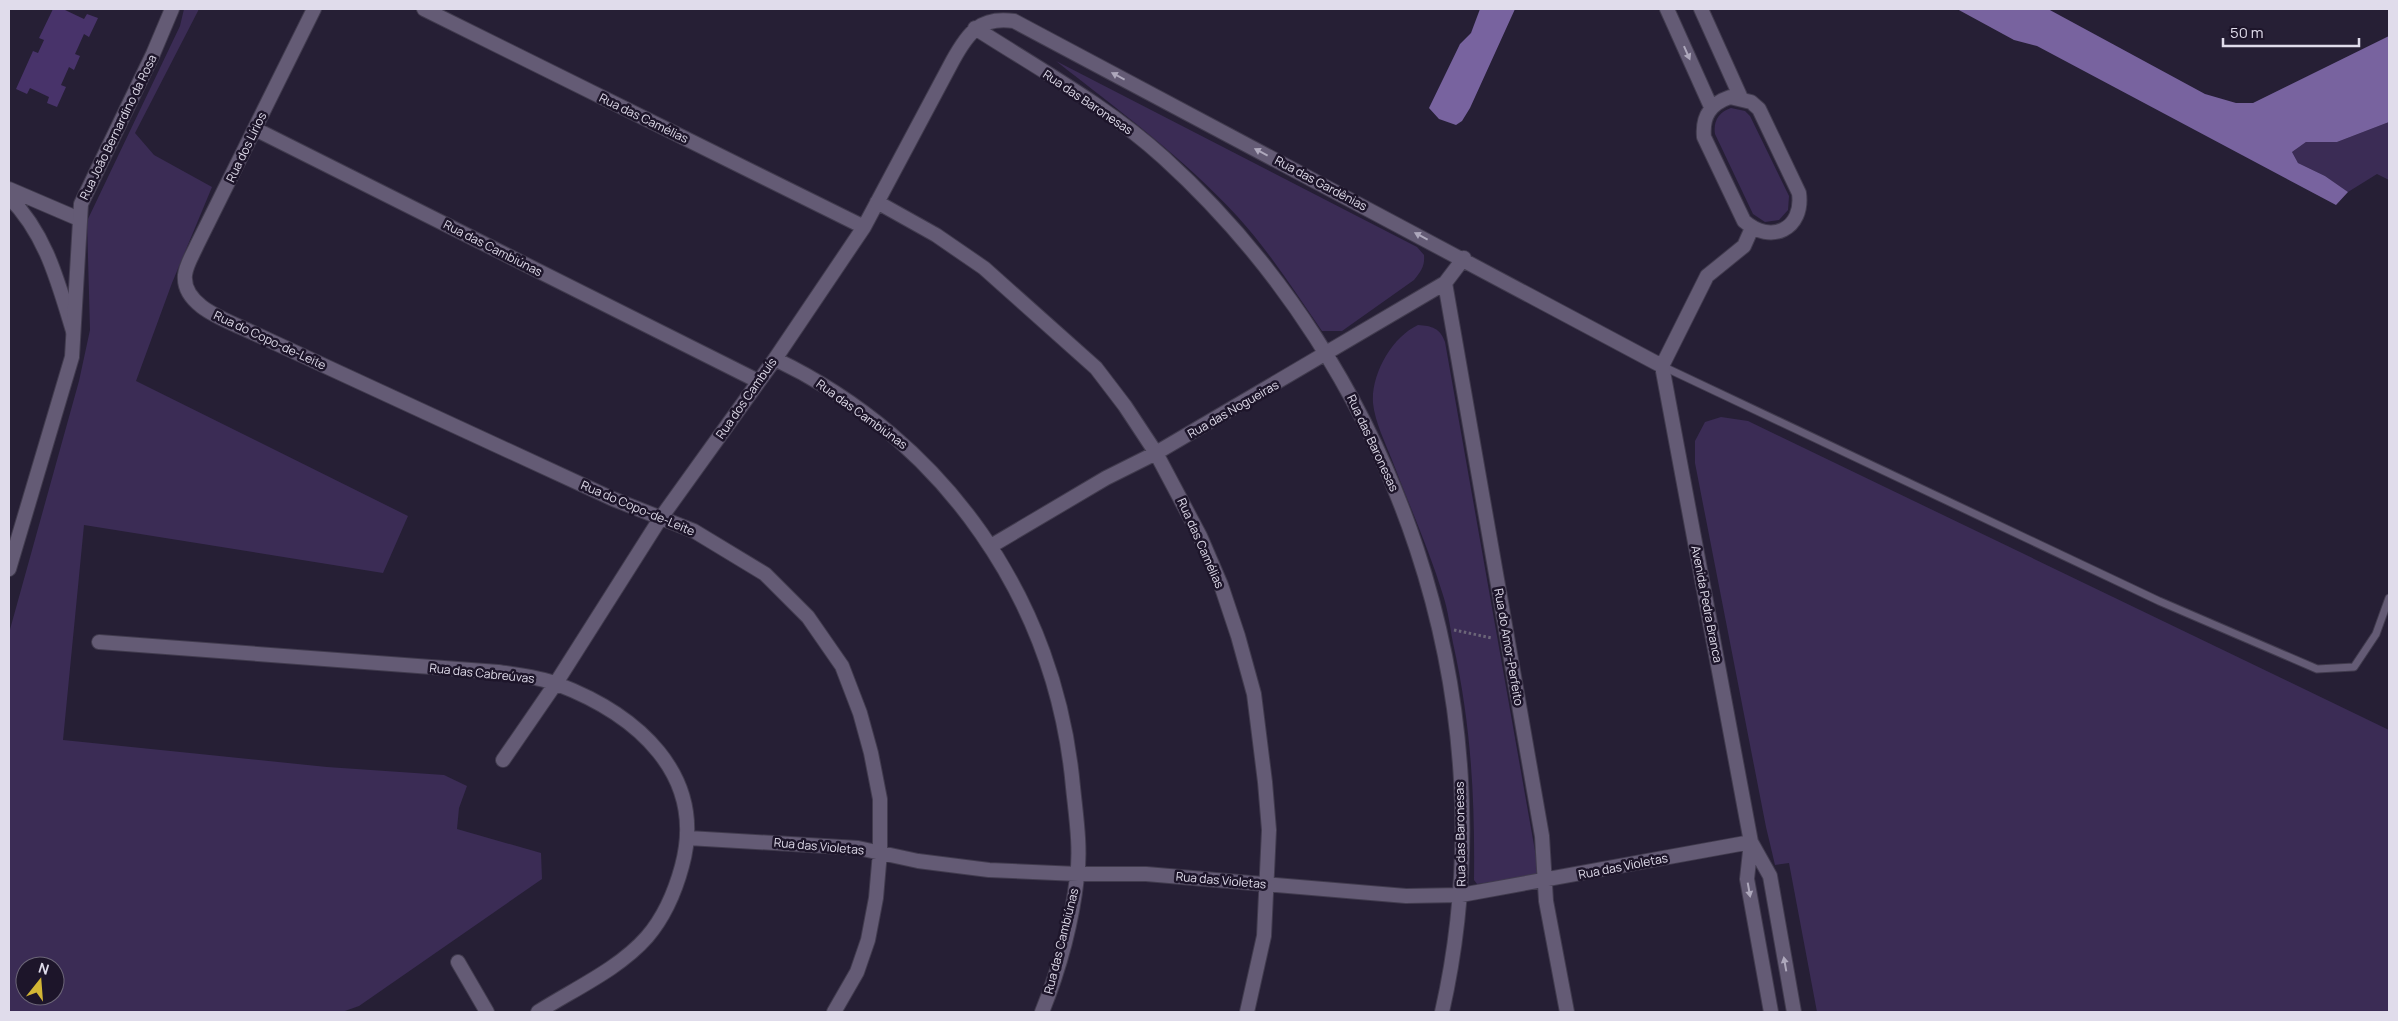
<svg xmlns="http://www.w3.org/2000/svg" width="2398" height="1021" font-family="Manrope,sans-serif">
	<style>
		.green { fill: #3b2c55; fill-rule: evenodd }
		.water { fill: #78639f }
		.building { fill: #48336a }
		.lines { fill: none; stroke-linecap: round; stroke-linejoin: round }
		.service-casing { stroke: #413b4e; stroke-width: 9 }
		.minor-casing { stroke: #413b4e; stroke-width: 16 }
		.tertiary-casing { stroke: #413b4e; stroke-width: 16 }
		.path { stroke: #6b6578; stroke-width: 3; stroke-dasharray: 2.5 2.5; stroke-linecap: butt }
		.service { stroke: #645b75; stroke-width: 7 }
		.minor { stroke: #645b75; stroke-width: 14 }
		.tertiary { stroke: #645b75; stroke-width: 14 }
		.oneway { fill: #aea8bc }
		.labels { text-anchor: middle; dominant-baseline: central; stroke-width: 5; stroke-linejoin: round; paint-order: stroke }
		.street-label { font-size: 12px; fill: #e0dceb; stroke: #1d152a }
	</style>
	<rect width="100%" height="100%" fill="#261f35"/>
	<!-- green -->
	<path class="green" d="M184,9H199L135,133L154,155L212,187L172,283L136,381L408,516L383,573L84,525L63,740L327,767L444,775L467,786L459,808L457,829L541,853L542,879L359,1006L342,1012H9V633L79,381L90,330L87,221L180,26ZM25,966H55V996H25Z
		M1056,61L1417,247L1424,255C1425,266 1421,271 1414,280L1342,331H1322C1295,292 1269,251 1237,216C1183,157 1118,110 1056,61Z
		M1731,108L1745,111L1750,116L1789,196L1788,210L1779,220L1765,222L1753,214L1715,134C1713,121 1719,112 1731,108Z
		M2389,122V180L2377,174L2348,192L2325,176L2298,163L2292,152L2306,142H2337Z
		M1418,325C1432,326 1440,328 1445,342L1538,868L1536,876L1477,884L1474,880C1475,797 1471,724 1453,643C1450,627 1448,610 1443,595C1429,549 1409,505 1392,460C1385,442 1375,422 1373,403C1371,374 1392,337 1418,325Z
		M1721,417L1748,421L2389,730V1012H1817L1789,863L1775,865L1766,827L1695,463V441L1705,422Z"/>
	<!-- water -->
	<path class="water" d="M1480,9H1515L1470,108L1462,121L1456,125L1439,119L1429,108L1460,44L1471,33Z
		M1957,9H2048L2205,94L2236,103H2253L2389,36V122L2337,142H2306L2292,152L2298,163L2325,176L2348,192L2336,205L2037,46L2014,40Z"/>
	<!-- building -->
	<path class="building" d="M53,9H65V10L84,19L87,14L98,18L89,37L84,34L75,54L80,56L74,70L69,67L61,85L66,87L57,107L47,103L49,97L30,88L27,94L16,89L33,51L38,53L44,40L39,38Z"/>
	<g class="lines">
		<defs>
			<path id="service" d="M1662,366L2159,601L2317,669L2354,667L2376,634L2389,598"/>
			<path id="minor" d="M314,9L197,245C193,254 186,265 185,275C182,306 226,320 249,331L613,499L694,531L765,574L808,617L842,666L860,713L871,753L880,799V852L876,898L868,940L857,972L834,1012
				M424,9L864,227
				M1667,9L1711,107
				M1701,9L1741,98
				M975,28C1039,69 1108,107 1164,158C1397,370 1512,703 1442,1012
				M1730,97L1751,102L1759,109L1799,193C1804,229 1771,245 1744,221L1704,137C1702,116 1710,104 1730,97Z
				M255,129L758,381
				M9,189L79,219
				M9,197C46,234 58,282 73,331
				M877,202L936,235L984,268L1096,368L1125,406L1156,453L1200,536L1221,585L1238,636L1254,694L1265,782L1269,830L1264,936L1247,1012
				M1445,283L1542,836L1546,901L1567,1012
				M775,359C944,440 1056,599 1073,787C1076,816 1081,848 1077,877C1072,922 1059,970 1042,1012
				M1662,366L1751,842L1747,879L1771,1012
				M1662,366L1707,276L1744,246L1752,228
				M991,546L1106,478L1156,453L1445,283L1464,258
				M99,642L498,672C518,675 539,677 557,684C636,714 707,774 682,866C675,892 665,916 647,937C619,969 574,989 538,1012
				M503,760L556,683L660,519L775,359L864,227L953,60C968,33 980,16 1014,21L1662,366
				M688,838L858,848L918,861L989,870L1078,874H1146L1406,896L1461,895L1751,842
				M1751,842L1770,876L1794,1012
				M458,962L487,1012"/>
			<path id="tertiary" d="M9,569L72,357L81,204L153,54L172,9"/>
		</defs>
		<!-- service casing -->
		<use href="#service" class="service-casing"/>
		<!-- minor casing -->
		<use href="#minor" class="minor-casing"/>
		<!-- tertiary casing -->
		<use href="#tertiary" class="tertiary-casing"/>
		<!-- path -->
		<path class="path" d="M1454,630L1492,638"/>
		<!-- service -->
		<use href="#service" class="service"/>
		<!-- minor -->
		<use href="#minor" class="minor"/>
		<!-- tertiary -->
		<use href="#tertiary" class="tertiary"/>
	</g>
	<!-- one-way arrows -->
	<defs><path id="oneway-solid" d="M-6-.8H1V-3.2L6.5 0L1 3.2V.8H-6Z" transform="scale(1.25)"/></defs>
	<g class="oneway">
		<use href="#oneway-solid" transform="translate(1687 53) rotate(66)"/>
		<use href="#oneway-solid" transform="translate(1118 76) rotate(-152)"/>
		<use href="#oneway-solid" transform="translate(1261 152) rotate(-152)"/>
		<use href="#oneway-solid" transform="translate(1421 236) rotate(-152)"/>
		<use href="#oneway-solid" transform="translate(1749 890) rotate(80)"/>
		<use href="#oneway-solid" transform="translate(1785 964) rotate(-100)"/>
	</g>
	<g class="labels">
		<!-- street labels -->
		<g class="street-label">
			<text transform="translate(1088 102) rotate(34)">Rua das Baronesas</text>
			<text transform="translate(644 118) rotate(26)">Rua das Camélias</text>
			<text transform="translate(118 127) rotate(-64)">Rua João Bernardino da Rosa</text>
			<text transform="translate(246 147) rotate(-64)">Rua dos Lírios</text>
			<text transform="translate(1321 183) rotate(28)">Rua das Gardênias</text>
			<text transform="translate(493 248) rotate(27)">Rua das Cambiúnas</text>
			<text transform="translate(270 340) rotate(25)">Rua do Copo-de-Leite</text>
			<text transform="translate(746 398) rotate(-55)">Rua dos Cambuís</text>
			<text transform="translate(1233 409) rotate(-30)">Rua das Nogueiras</text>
			<text transform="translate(862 414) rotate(36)">Rua das Cambiúnas</text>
			<text transform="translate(1373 443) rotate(65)">Rua das Baronesas</text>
			<text transform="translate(638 508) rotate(23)">Rua do Copo-de-Leite</text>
			<text transform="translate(1201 543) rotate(66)">Rua das Camélias</text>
			<text transform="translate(1707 604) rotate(79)">Avenida Pedra Branca</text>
			<text transform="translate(1509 647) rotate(80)">Rua do Amor-Perfeito</text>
			<text transform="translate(482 673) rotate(6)">Rua das Cabreúvas</text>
			<text transform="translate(1460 834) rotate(-91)">Rua das Baronesas</text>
			<text transform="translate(819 846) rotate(5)">Rua das Violetas</text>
			<text transform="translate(1623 866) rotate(-11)">Rua das Violetas</text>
			<text transform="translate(1221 880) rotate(5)">Rua das Violetas</text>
			<text transform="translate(1061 941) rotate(-76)">Rua das Cambiúnas</text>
		</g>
	</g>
	<!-- border -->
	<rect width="2398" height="1021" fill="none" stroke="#e0dceb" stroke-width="20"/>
	<!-- north arrow -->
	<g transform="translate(40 981) rotate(17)"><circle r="24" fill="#1d152a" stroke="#6b6577"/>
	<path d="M0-4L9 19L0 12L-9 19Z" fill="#d3b635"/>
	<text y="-8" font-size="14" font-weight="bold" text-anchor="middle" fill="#e0dceb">N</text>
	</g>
	<!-- scale -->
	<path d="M2223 38v8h136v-8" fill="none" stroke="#e0dceb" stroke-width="2.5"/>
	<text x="2230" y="38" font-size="15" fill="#e0dceb" stroke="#1d152a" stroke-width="4" paint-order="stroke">50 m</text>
</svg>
